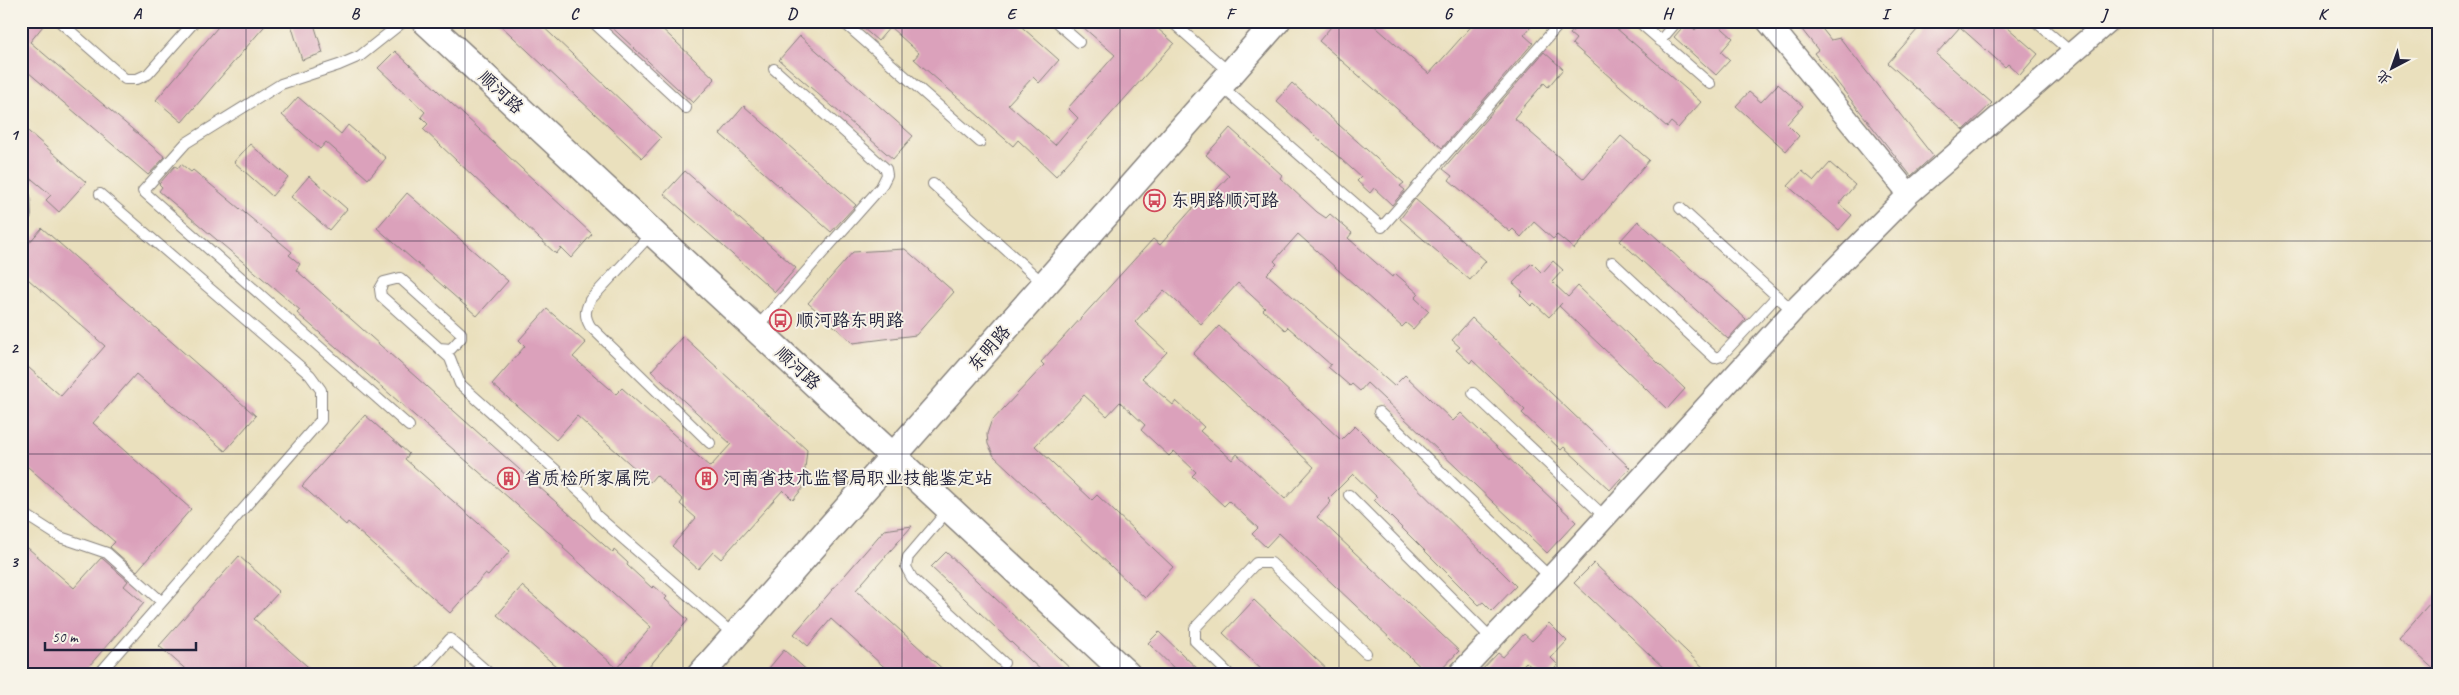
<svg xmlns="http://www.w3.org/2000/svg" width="2459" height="695" font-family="Caveat,'LXGW WenKai TC',sans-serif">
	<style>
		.building { fill: #dba1bb }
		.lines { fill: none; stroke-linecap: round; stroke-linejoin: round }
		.service-casing { stroke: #86817c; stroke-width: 12 }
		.minor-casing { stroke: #86817c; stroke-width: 24 }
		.tertiary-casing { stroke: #86817c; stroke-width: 29 }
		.service { stroke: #fff; stroke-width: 10 }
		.minor { stroke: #fff; stroke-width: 21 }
		.tertiary { stroke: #fff; stroke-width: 26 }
		.grid { fill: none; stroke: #22223b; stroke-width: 1; stroke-opacity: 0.55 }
		.labels { text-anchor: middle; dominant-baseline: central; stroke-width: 4; stroke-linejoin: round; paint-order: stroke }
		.street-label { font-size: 18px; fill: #22223b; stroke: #f7f3e8 }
		.poi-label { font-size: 18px; fill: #22223b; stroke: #f7f3e8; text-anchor: start }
		.neatline { fill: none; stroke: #22223b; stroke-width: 2 }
		.grid-label { font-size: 16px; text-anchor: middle; font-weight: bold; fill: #22223b }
	</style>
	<rect width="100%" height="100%" fill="#f7f3e8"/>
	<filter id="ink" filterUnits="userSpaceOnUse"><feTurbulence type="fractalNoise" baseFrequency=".02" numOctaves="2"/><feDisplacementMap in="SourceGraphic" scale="10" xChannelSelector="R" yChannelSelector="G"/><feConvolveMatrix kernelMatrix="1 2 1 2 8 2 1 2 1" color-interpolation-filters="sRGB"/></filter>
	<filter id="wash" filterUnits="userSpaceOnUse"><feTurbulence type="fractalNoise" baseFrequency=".0096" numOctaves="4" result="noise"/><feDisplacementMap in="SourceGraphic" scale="20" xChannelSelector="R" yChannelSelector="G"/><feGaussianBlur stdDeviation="1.12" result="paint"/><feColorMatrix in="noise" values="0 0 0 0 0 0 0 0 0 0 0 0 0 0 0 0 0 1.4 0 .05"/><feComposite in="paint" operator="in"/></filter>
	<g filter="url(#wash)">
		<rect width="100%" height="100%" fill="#eae0bd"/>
		<g id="blocks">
			<!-- building -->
			<path class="building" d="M21,21H47L30,42L165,157L148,175L21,66Z
				M223,21H269L182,122L156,100Z
				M290,21H313L323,53L302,60Z
				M496,21H537L661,138L642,158Z
				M605,21H654L715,79L693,103Z
				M855,21H1015L1059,60L1039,83L1033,77L1008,104L1055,145L1078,118L1068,108L1115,55L1076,21H1149L1174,43L1056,176L1018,140L1013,146L914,59L919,53L890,27L878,41Z
				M1336,21H1369L1429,74L1476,21H1536L1524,35L1533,43L1442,148L1319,41Z
				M1581,21H1608L1701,102L1678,128L1671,122L1667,127L1572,44L1576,39L1570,34Z
				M1703,21H1714L1733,38L1721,52L1730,60L1716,75L1674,37L1687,22L1695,30Z
				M1795,21H1816L1831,40L1840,38L1933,156L1911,176L1814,53L1818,50Z
				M1925,21H2000L2038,54L2020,75L2008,64L2005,67L1960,27L1936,54L1992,103L1964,130L1888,63Z
				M800,36L913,136L893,159L779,60Z
				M395,51L592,234L571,258L561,248L556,254L423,129L428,124L421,117L425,112L378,68Z
				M1544,52L1563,69L1548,87L1544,83L1514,118L1584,179L1621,136L1649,160L1574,249L1557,235L1553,239L1534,222L1521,237L1513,229L1510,232L1449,180L1452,176L1443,169Z
				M1292,83L1404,183L1400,186L1405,190L1392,205L1374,188L1370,193L1357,181L1361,177L1276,101Z
				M1778,84L1803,106L1787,124L1799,136L1786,151L1736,106L1749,92L1761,102Z
				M298,97L341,134L348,125L386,158L368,179L326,142L320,149L282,115Z
				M744,106L856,205L831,232L720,134Z
				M21,125L86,182L59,212L46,200L51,195L21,170Z
				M1230,128L1282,175L1280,178L1317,212L1326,218L1330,214L1352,233L1348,238L1392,277L1396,274L1419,294L1415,298L1429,311L1413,329L1406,323L1402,327L1298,234L1274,261L1277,264L1267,274L1394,386L1405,375L1453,421L1461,413L1576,522L1547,553L1367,383L1360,391L1352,384L1350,386L1328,367L1331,365L1288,327L1285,330L1263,310L1265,308L1238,283L1201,324L1164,290L1135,322L1167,352L1142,378L1173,405L1176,401L1204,427L1200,431L1232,460L1237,454L1285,499L1314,467L1193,354L1219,326L1341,440L1355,426L1516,586L1492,611L1483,602L1479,605L1374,500L1377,497L1353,474L1328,499L1331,502L1317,517L1459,651L1437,674H1428L1279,533L1266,547L1252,534L1258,528L1229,501L1224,506L1192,476L1196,472L1174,451L1169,456L1141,430L1145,425L1120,402L1107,416L1084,395L1035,446L1092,500L1097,495L1173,567L1145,598L994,456L988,444L987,434L991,422L1044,365L1041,362L1153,239L1160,245L1202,198L1206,201L1229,176L1206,155Z
				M250,144L288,177L272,196L234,162Z
				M1830,163L1855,185L1839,204L1852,215L1839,230L1788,186L1802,171L1814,181Z
				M181,164L191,172L193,170L292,252L289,255L300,264L296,270L613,553L614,550L628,563L627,565L652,588L654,586L667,597L665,599L688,620L643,674H565L497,615L522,586L617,668L651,627L563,548L564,546L297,313L300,310L159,191L162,187L159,184L175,166L178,168Z
				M685,171L796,268L775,292L664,194Z
				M309,176L347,209L329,230L291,197Z
				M407,193L508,281L477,316L377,228Z
				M1415,199L1486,261L1470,280L1400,219Z
				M1638,221L1746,319L1728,339L1620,241Z
				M42,228L256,416L225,451L136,374L93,423L191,509L137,571L110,547L115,542L21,461V361L61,396L105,346L21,273V252Z
				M905,249L954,292L916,335L853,343L808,303L853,252Z
				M1553,261L1563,270L1552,282L1568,297L1578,286L1685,389L1667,409L1559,306L1562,303L1549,317L1534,303L1531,306L1520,295L1523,292L1513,283L1532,263L1542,273Z
				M547,309L586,343L573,357L616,394L622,388L710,467L731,444L651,371L683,336L807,450L803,488L793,500L783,490L721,559L713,552L698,569L672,546L696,518L680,504L683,500L656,475L650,482L577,416L556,440L492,384L525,346L519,340Z
				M1472,318L1630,468L1610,490L1564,447L1561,450L1541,431L1522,413L1525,410L1472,360L1470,363L1456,350L1460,347L1452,340Z
				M365,415L409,454L405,459L510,551L488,576L485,574L450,613L348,522L346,525L302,486Z
				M912,526L856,590L948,674H892L831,619L808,646L794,634L884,530Z
				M21,542L74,588L101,558L103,559L128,581L124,586L144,603L82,674H21Z
				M946,552L1058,657L1076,674H1045L931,567Z
				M239,556L279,592L254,619L316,674H191L159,646Z
				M1594,563L1710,674H1670L1590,598L1574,583Z
				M2438,594V673L2399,638Z
				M1254,600L1332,674H1266L1223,633Z
				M1549,623L1567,641L1551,658L1558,665L1550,674H1539L1526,662L1518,671L1521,674H1478L1498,653L1503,657L1524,634L1532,641Z
				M1159,632L1203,674H1180L1148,643Z
				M784,650L811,674H764Z"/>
		</g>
	</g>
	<g filter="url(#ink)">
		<use href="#blocks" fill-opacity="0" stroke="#86817c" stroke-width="1"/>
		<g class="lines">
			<defs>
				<path id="service" d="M59,21L125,79H137L148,74L195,21
					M404,21L360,56L339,65L281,84L186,143L143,191L409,426
					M592,21L686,108
					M842,21L980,142
					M1055,21L1079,42
					M1171,21L1230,73
					M1638,21L1710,84
					M2035,21L2072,53
					M1660,41L1677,21
					M1221,86L1382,227L1562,21
					M933,184L1044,284
					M21,193L25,197L26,215L21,220
					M1680,208L1793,311
					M652,233L590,300C585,311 584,315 590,326L710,443
					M1612,262L1715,358L1721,356L1777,296
					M756,328L881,187L887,175L886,169L774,69
					M439,348L451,349L461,338V333L400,278L384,282L380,289L381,296L450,358L460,384L588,499L596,515L734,635
					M1473,393L1605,517
					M1379,412L1550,577
					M1349,495L1492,639
					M949,509L908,557L906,567L912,578L1004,663
					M21,512L60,537L107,553L162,602
					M99,674L321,420V390L310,375L100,194
					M419,674L450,639L490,674
					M1229,674L1195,641V628L1256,563H1271L1366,653"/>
				<path id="minor" d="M1767,21L1909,194
					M1459,674L1559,568L1793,311L1909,194L2109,21"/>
				<path id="tertiary" d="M425,21L1127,674
					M701,674L1277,21"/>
			</defs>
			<!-- service casing -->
			<use href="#service" class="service-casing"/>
			<!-- minor casing -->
			<use href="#minor" class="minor-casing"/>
			<!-- tertiary casing -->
			<use href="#tertiary" class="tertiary-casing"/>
			<!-- service -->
			<use href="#service" class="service"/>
			<!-- minor -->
			<use href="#minor" class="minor"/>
			<!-- tertiary -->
			<use href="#tertiary" class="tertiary"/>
		</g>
	</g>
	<!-- grid -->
	<path class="grid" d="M246,21V674M465,21V674M683,21V674M902,21V674M1120,21V674M1339,21V674M1557,21V674M1776,21V674M1994,21V674M2213,21V674M21,241H2438M21,454H2438"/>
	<!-- icons -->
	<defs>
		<symbol id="bus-ring" viewBox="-11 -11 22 22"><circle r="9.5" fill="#f7f3e8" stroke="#d1495b" stroke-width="1.5"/><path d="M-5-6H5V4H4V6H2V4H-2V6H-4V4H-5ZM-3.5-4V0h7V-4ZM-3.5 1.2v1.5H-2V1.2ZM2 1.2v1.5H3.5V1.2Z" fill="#d1495b"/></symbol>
		<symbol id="building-ring" viewBox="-11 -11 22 22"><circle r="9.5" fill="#f7f3e8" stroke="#d1495b" stroke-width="1.5"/><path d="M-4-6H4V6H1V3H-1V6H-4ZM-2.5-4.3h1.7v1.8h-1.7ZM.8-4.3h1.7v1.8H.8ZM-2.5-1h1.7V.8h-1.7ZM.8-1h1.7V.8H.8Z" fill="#d1495b"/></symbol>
	</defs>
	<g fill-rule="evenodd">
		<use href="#bus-ring" x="1142" y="188" width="25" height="25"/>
		<use href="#bus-ring" x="768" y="308" width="25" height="25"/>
		<use href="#building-ring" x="496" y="466" width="25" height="25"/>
		<use href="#building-ring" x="694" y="466" width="25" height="25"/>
	</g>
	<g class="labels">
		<!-- street labels -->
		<g class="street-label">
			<text transform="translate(501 92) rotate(43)">顺河路</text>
			<text transform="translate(989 348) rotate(-49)">东明路</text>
			<text transform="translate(798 368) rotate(43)">顺河路</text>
		</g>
		<!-- poi labels -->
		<g class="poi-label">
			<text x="1171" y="200">东明路顺河路</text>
			<text x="796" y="320">顺河路东明路</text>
			<text x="524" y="478">省质检所家属院</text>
			<text x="723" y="478">河南省技术监督局职业技能鉴定站</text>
		</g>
	</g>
	<!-- margin -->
	<rect width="2459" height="695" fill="none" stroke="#f7f3e8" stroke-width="55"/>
	<!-- north arrow -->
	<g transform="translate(2392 68) rotate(221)" stroke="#f7f3e8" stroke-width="4" paint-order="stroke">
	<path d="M0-4L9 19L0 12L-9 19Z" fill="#22223b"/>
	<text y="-8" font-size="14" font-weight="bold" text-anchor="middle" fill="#22223b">北</text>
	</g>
	<!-- scale -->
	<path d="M45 642v8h151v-8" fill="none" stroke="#22223b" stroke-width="2.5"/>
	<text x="52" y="642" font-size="15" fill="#22223b" stroke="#f7f3e8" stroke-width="4" paint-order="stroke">50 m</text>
	<rect x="28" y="28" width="2404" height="640" class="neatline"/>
	<g class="grid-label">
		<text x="137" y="19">A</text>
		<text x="355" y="19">B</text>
		<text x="574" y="19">C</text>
		<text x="792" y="19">D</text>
		<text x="1011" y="19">E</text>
		<text x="1230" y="19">F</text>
		<text x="1448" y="19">G</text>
		<text x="1667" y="19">H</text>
		<text x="1885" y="19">I</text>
		<text x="2104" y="19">J</text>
		<text x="2322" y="19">K</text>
		<text x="14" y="140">1</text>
		<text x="14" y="353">2</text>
		<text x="14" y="567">3</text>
	</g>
</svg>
